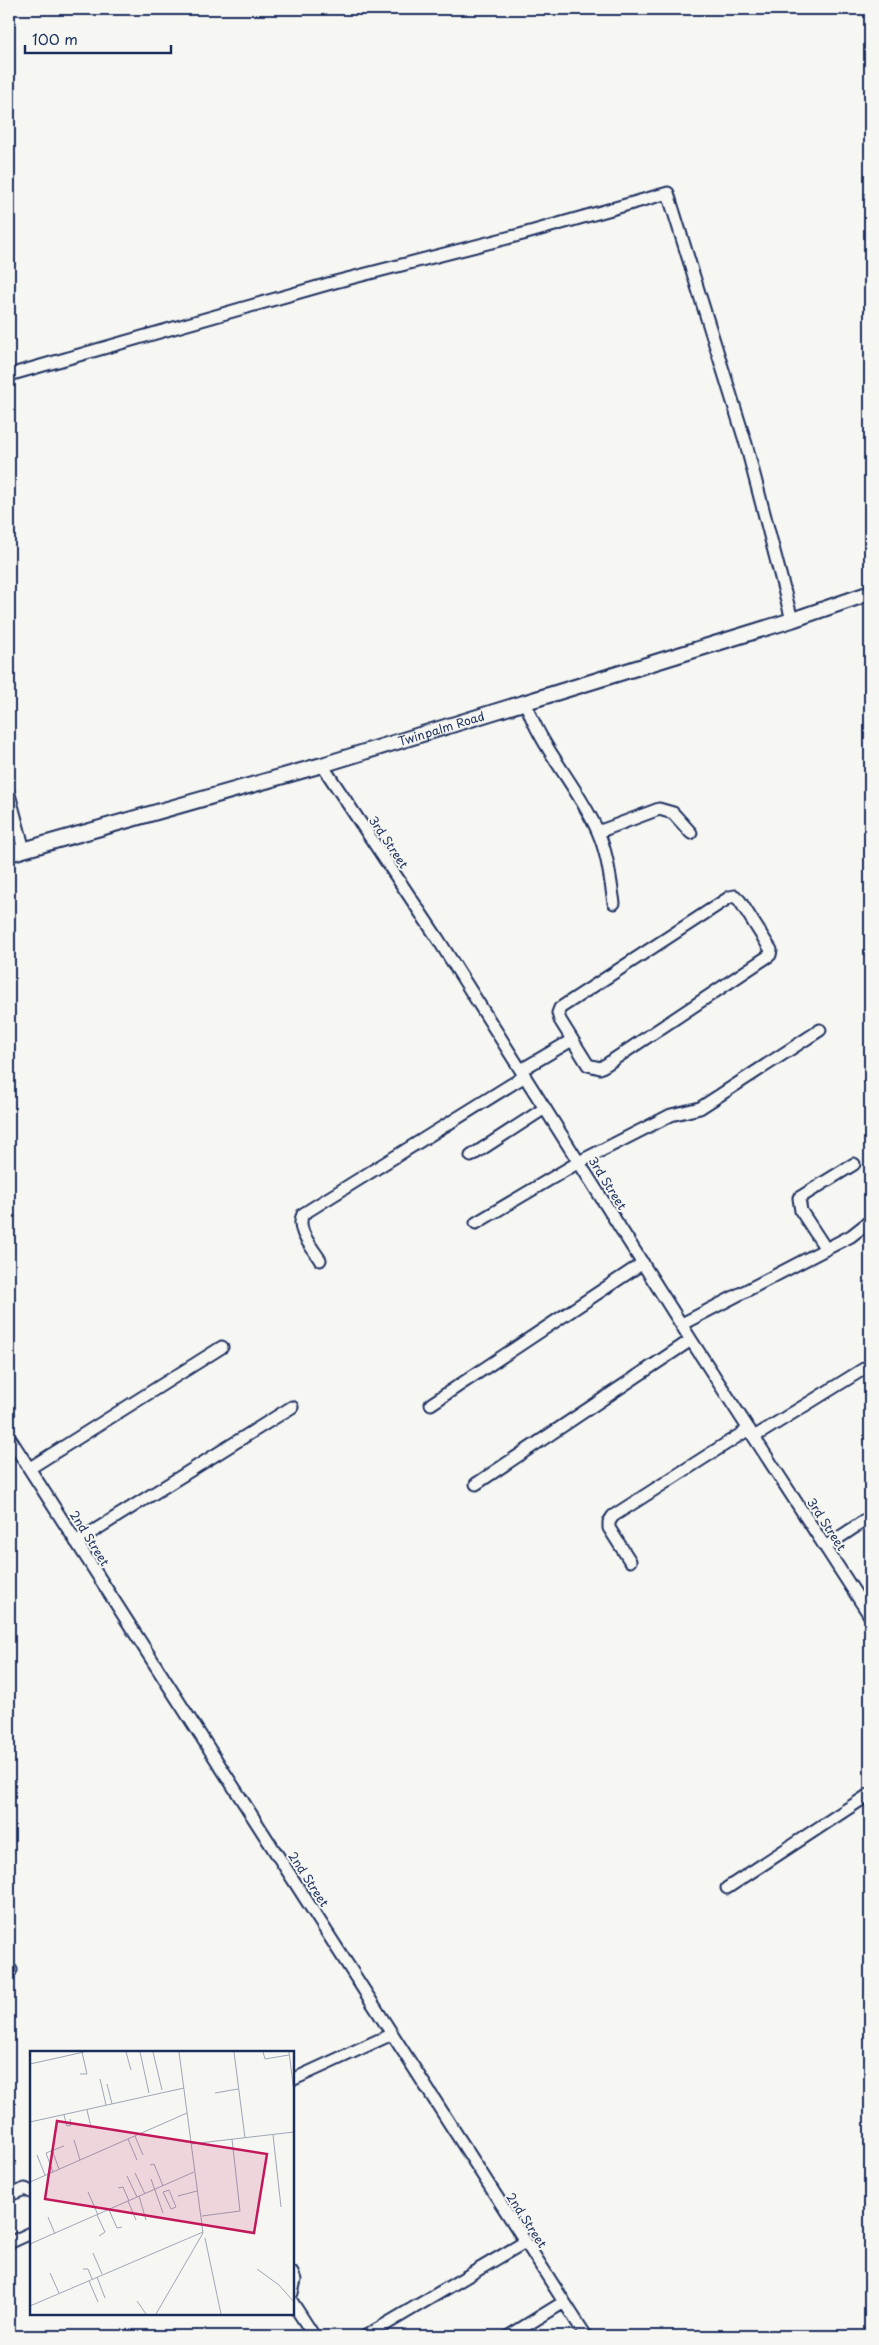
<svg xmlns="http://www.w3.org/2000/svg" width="879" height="2345" font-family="'Playpen Sans',sans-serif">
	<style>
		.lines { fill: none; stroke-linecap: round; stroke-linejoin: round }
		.minor-casing { stroke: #1b2f5e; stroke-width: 15 }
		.major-casing { stroke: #1b2f5e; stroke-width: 18 }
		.minor { stroke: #f6f6f2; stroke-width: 11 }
		.major { stroke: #f6f6f2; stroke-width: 14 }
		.labels { text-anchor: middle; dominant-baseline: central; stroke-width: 4; stroke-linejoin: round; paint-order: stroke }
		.street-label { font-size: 12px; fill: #1b2f5e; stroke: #f6f6f2 }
		.inset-road { fill: none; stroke: #9ea6b7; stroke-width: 1 }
		.view { fill: #c2185b; fill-opacity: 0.15; stroke: #c2185b; stroke-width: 2.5 }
		.inset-edge { fill: none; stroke: #1b2f5e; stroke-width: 2.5 }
	</style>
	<rect width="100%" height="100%" fill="#f6f6f2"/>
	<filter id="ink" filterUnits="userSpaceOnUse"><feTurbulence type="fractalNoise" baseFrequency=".02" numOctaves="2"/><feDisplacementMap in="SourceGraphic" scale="10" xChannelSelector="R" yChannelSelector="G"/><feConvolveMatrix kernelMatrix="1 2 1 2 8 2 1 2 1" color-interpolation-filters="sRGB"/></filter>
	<g filter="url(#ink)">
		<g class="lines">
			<defs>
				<path id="minor" d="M9,375L335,282L523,234L668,193L746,444L792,620
					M525,701C541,749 578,786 598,832C608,855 610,878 614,903
					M322,765L438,939L691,1340L870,1616
					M9,794L24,850
					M598,832L659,809L673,813L691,833
					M735,896L740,901L771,950L770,955L607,1064L600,1068L588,1065L560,1020L558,1013L560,1008L730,897Z
					M521,1070L572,1040
					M471,1156L545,1108
					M476,1223L579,1162L671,1115L700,1108L820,1030
					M826,1249L801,1211L799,1198L854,1164
					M320,1260C312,1247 295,1229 303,1214L525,1076
					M682,1324L851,1236L870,1221
					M431,1404L643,1263
					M9,1437L586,2336
					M754,1437L870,1365
					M30,1468L222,1347
					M476,1484L691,1340
					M76,1542L292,1407
					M825,1547L870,1517
					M630,1561L609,1528V1522L613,1516L749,1429
					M727,1888L870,1794
					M9,1971L11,1970
					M292,2080L392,2034
					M9,2195L25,2189L31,2192
					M9,2243L31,2233
					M292,2273L295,2280L292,2293
					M292,2302L314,2336
					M366,2336L525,2242
					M509,2336L564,2302"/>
				<g id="major">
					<path id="s1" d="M9,854L322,765L792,620L870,593"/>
				</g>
			</defs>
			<!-- minor casing -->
			<use href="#minor" class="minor-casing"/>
			<!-- major casing -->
			<use href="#major" class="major-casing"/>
			<!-- minor -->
			<use href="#minor" class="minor"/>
			<!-- major -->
			<use href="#major" class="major"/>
		</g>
	</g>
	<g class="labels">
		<!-- street labels -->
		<g class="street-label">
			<text stroke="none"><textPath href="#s1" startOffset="450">Twinpalm Road</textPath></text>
			<text transform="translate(389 842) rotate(56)">3rd Street</text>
			<text transform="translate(608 1183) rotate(58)">3rd Street</text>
			<text transform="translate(827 1524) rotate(57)">3rd Street</text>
			<text transform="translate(90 1538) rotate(58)">2nd Street</text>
			<text transform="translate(309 1879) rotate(57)">2nd Street</text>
			<text transform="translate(527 2220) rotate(57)">2nd Street</text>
		</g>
	</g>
	<!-- overview -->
	<g transform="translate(30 2051)">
		<rect width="264" height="264" fill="#f6f6f2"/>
		<path class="inset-road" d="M96,1L101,19M110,1L119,42M123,1L132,39M204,1L215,87M233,1L235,8L259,4M259,1L264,41M0,13L54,1M50,23H57L52,1M70,28L76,54M77,33L82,53M185,42L208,38M57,59L61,76M34,64L37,75L41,74L40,68M0,71L154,37M243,84L251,156M105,85L113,104M98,88L107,109M44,89L50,109M161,93L264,81M22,99L29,118M7,104L15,124M120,114L124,113L133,135M23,121L16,102L34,95M105,122L115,143M97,125L107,146M121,128L133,162M0,131L157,62M88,137L93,136L99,150M139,139L146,156L141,158L133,141ZM58,141L68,164M109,145L116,169M148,145L167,140M98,150L106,169M79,159L87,177L92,176M67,164L75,181L69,185M172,165L210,160L202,88M18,166L25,183M175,187L191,263M0,193L164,121M63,202L72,223M53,218H58L62,228M227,218L249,234L264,251M20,222L29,242M67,226L75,247M59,230L68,251M107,250L116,263M0,255L173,181M126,263L173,182L149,1"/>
		<path class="view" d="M27,70L237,103L224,182L15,148Z"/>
		<rect width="264" height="264" class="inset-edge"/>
	</g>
	<!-- margin -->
	<rect width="879" height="2345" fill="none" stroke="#f6f6f2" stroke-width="30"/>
	<rect x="15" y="15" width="849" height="2315" fill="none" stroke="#1b2f5e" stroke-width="2" filter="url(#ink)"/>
	<!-- scale -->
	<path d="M25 45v8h146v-8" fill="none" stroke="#1b2f5e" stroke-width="2.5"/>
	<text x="32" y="45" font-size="15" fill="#1b2f5e" stroke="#f6f6f2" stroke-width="4" paint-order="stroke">100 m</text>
</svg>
